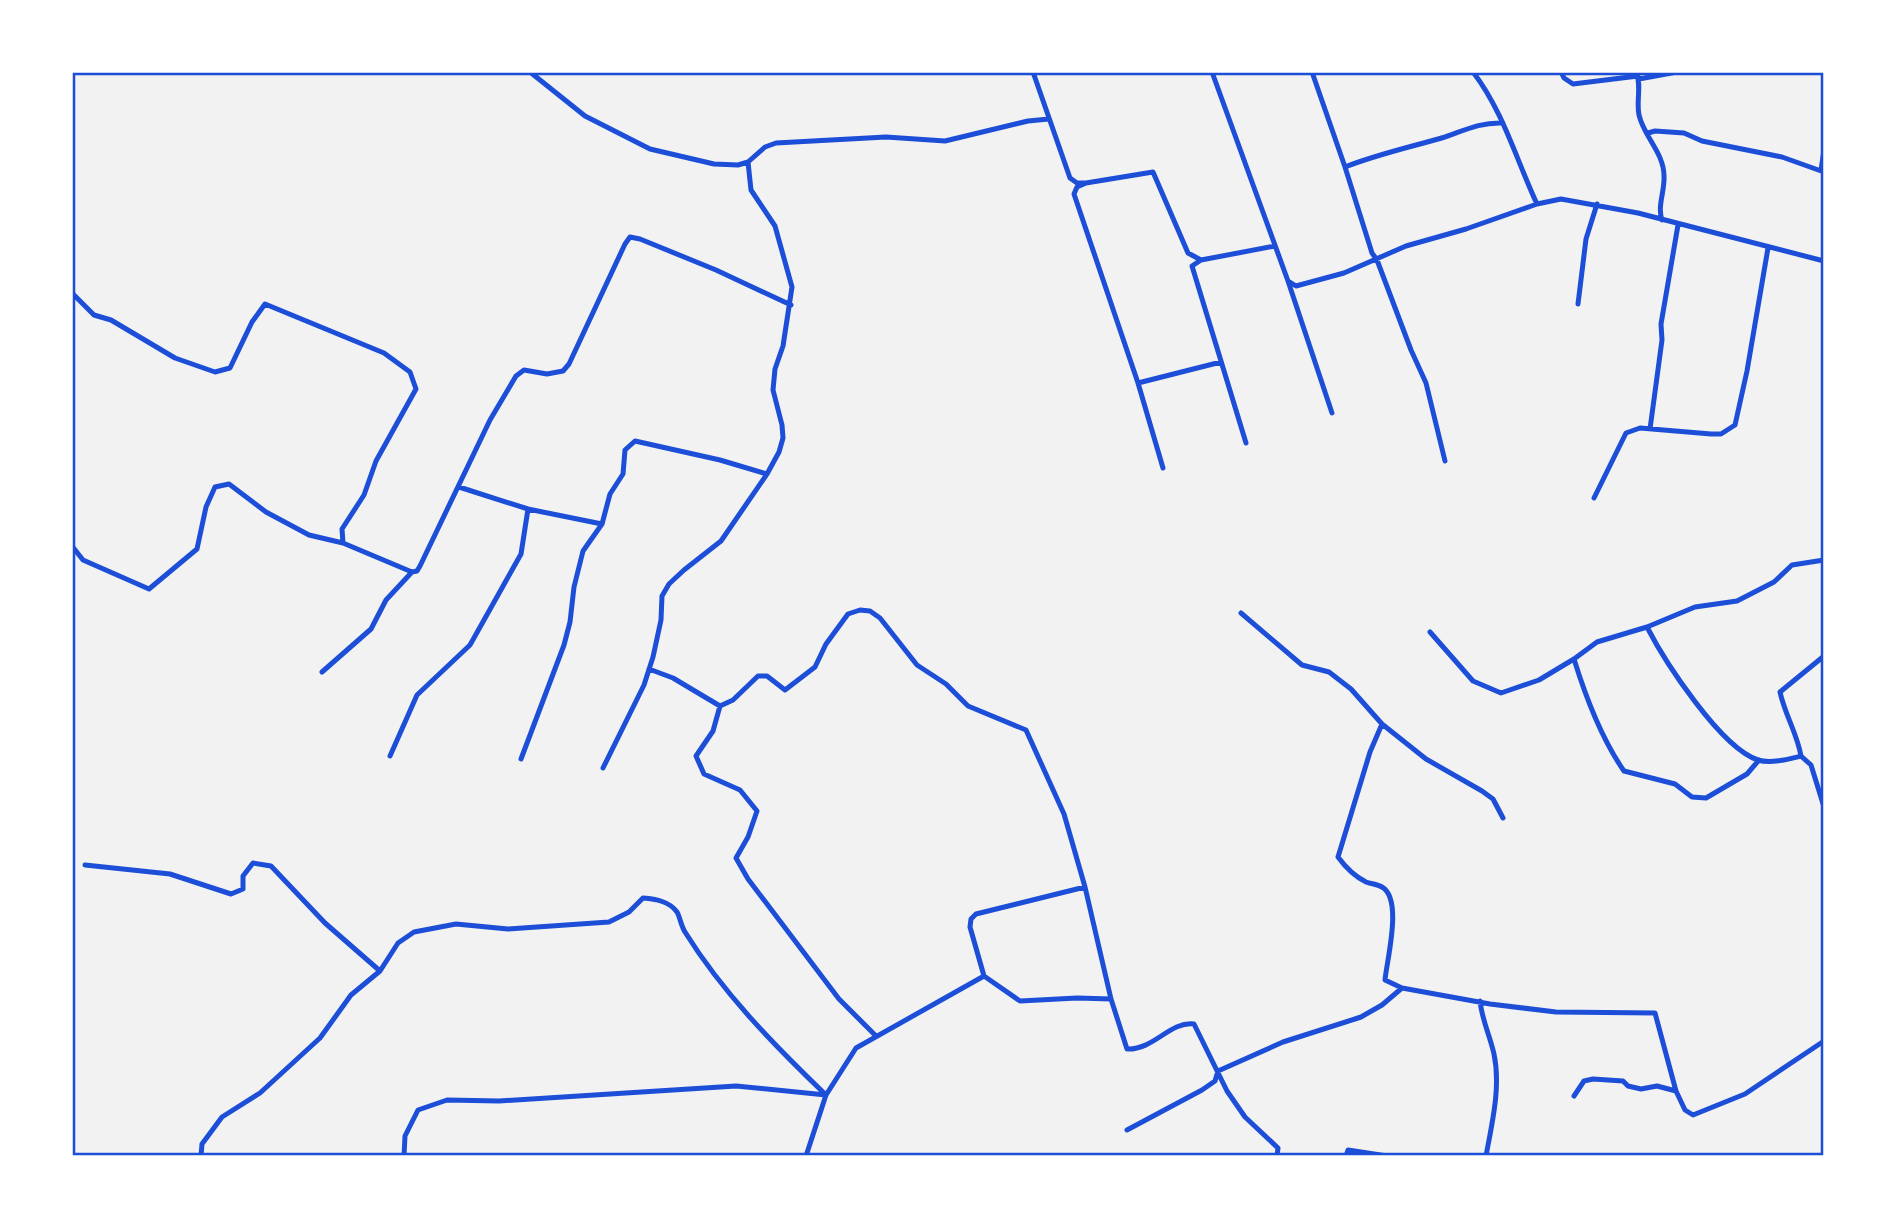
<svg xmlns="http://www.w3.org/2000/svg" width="1896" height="1228" font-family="'Roboto Condensed',sans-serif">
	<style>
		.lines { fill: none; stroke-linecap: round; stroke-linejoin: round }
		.minor { stroke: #1d4ed8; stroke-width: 5 }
		.neatline { fill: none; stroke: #1d4ed8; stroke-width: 2.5 }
	</style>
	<rect width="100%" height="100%" fill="#f2f2f2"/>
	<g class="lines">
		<!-- minor -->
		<path class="minor" d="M530,72L585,116L650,149L714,164L738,165L748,162L765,147L776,143L886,137L945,141L1028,121L1049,119
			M1033,72L1070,178L1077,183H1086L1153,172L1188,253L1201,260
			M1212,72L1288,281L1296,286L1344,273L1406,246L1466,229L1537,204L1561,199L1638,213L1824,261
			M1312,72L1345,167L1372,253L1377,260L1411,350L1426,383L1445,461
			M1473,72C1503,111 1516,159 1537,204
			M1561,72L1564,78L1573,84L1638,76
			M1636,72C1642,85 1636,101 1639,115C1644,137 1664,153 1664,176C1665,191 1657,206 1662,220
			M1639,79L1677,72
			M1648,133L1655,131L1684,133L1702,141L1782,157L1824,172
			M1345,167C1378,154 1411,147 1445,137C1465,130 1481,122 1503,123
			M1821,170L1824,150
			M1086,183L1077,187L1074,194L1138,383L1163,468
			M1288,281L1332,413
			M72,293L94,315L111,320L175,358L215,372L230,368L252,322L265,304L384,353L410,372L416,389L376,461L364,495L342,529L343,543L412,572L417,571L420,566L490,420L516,376L524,370L547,374L563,371L569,364L625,244L630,237L640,239L716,270L791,305
			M1578,304L1586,239L1597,204
			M1138,383L1221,362
			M1650,429L1662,340L1661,324L1678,225
			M1246,443L1192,266L1201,260L1275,246
			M459,487L528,509L602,524
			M1594,498L1626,433L1640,428L1711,434H1721L1735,425L1747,371L1768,248
			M72,546L83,560L149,589L197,549L206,507L215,487L229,484L266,512L309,535L343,543
			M1824,560L1792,565L1774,582L1737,601L1695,607L1647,627C1665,662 1721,748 1758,760C1771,764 1789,759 1801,756L1811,765L1824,807
			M1241,613L1302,665L1329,672L1351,689L1382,724
			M1430,632L1473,681L1501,693L1539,680L1574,659L1597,642L1647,627
			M1574,659C1586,698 1601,738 1624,771L1675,784L1692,797L1706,798L1747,774L1759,760
			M649,669L673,678L720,706L733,700L758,676H767L785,690L815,667L826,644L848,614L860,610L870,611L880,618L917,665L946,684L968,706L1026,730L1064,814L1085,887L1111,999
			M322,672L371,629L386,600L412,572
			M720,706L713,731L696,756L704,774L740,790L757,811L748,837L736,858L748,879L839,999L876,1036
			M390,756L417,695L470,645L521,554L528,509
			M1801,756C1797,733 1785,715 1780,692L1824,656
			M521,759L564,645L570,622L574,587L583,551L602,524L610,494L623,474L625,450L635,441L720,460L767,474
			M603,768L644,685L653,657L661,620L662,596L669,584L684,570L721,541L767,474L779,452L783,438L782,425L773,390L775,369L783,346L792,287L775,226L751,190L748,162
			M85,865L170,874L231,894L243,889V876L253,863L271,866L325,923L380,971
			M984,976L970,927L971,919L976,914L1085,887
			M1402,988L1385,980C1387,959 1403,899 1382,887C1377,884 1371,884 1366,882C1354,876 1346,868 1338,857L1370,752L1382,724L1426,759L1482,791L1493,799L1503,818
			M1480,1001C1482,1020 1490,1036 1494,1054C1501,1087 1492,1123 1486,1156
			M1574,1096L1584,1081L1593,1079L1623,1081L1628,1086L1641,1089L1657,1086L1676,1091L1685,1110L1693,1115L1745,1094L1824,1041
			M1127,1130L1202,1090L1215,1081L1218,1071L1283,1042L1361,1017L1382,1005L1402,988L1490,1004L1556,1012L1655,1013L1676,1091
			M201,1156L202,1144L222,1117L260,1093L320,1038L351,995L380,971L398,943L414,932L456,924L508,929L609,922L629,912L643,898C655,899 669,901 677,912C680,917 681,926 685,932C723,993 774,1045 826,1095L736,1086L499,1101L447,1100L418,1110L405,1136L404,1156
			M806,1156L826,1095L856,1048L984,976L1020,1001L1077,998L1111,999L1127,1049C1154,1050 1170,1021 1194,1024L1227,1091L1245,1117L1278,1148L1277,1156
			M1346,1156L1348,1150L1387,1156"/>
	</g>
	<!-- border -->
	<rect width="1896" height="1228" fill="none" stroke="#ffffff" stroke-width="147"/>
	<rect x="74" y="74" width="1748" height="1080" class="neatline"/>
</svg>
